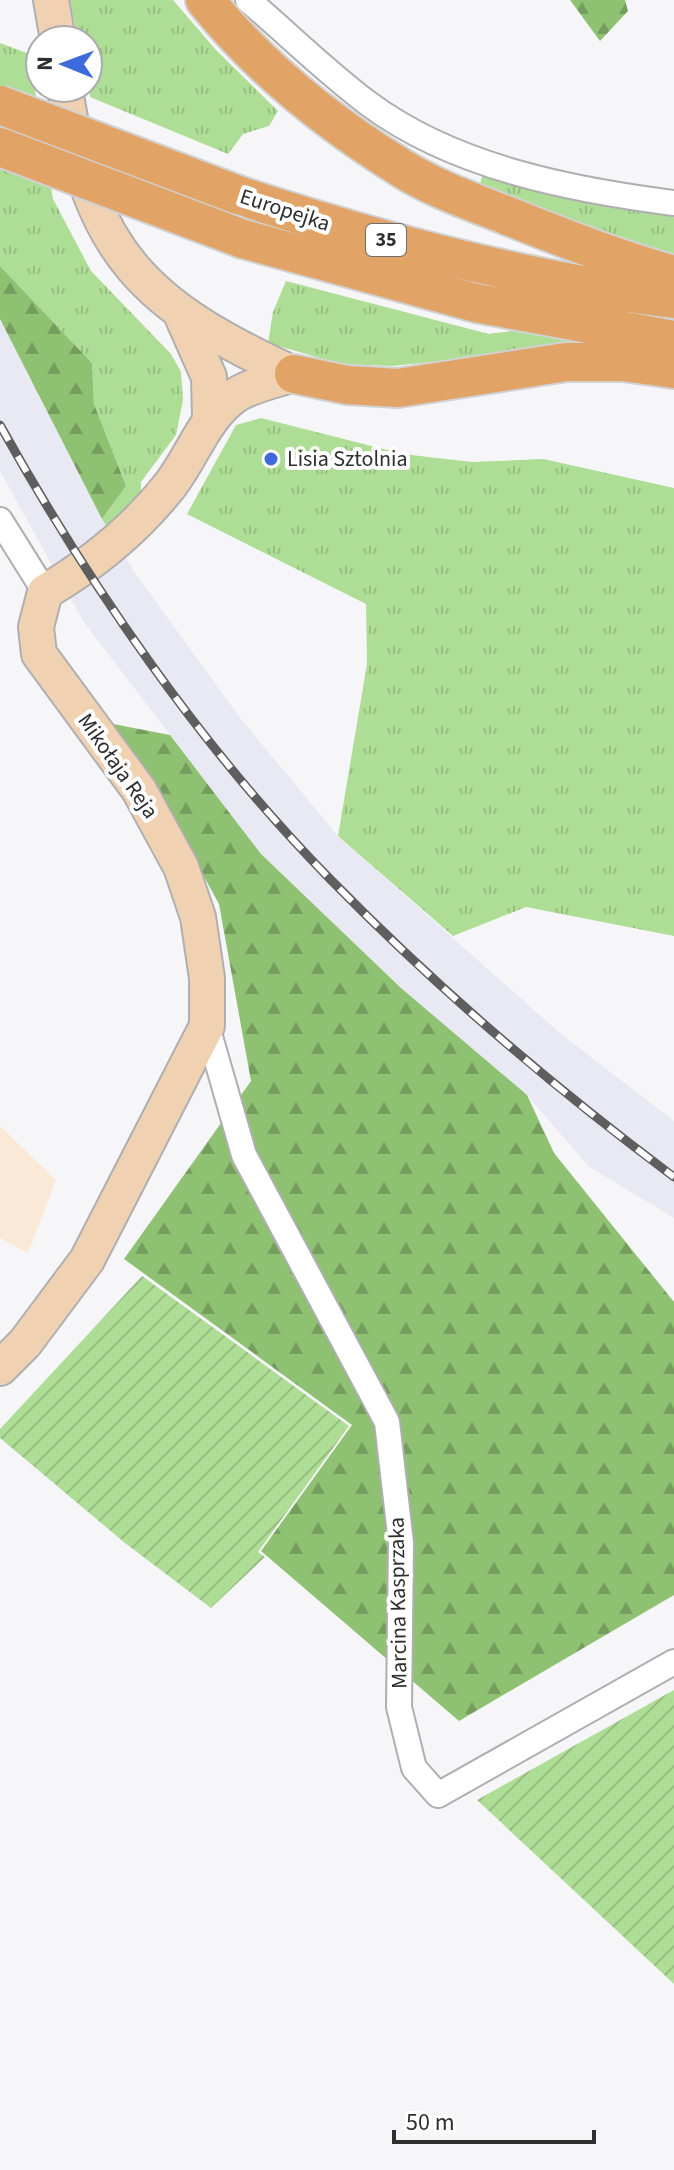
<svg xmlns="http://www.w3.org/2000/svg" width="674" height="2170" font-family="'Source Sans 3',sans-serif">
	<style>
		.built { fill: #e9e9f3 }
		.industrial { fill: #fbe9d8 }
		.grass { fill: url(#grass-tufts) }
		.forest { fill: url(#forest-firs) }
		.garden { fill: url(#garden-furrows) }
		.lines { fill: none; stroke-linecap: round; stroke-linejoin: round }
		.street-casing { stroke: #afafb1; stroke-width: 28 }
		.secondary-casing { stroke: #afafb1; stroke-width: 38 }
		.primary-casing { stroke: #d1d1d1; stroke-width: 42 }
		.street { stroke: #fff; stroke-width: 24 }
		.secondary { stroke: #f0d2b2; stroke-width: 34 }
		.primary { stroke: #e2a466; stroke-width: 38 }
		.rail-casing { stroke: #5e5e5f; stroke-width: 9 }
		.rail { stroke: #fff; stroke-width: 6; stroke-dasharray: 18; stroke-linecap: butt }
		.primary-bridge-casing { stroke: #d1d1d1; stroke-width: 42; stroke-linecap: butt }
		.primary-bridge { stroke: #e2a466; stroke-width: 38 }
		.poi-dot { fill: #3e6adb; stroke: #fff; stroke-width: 3 }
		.labels { text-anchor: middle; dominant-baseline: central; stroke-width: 8; stroke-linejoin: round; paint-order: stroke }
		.shield { fill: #fff; stroke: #6d6d6d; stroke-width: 2 }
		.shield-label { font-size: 20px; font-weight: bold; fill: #2e2e2f }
		.street-label { font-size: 22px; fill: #2e2e2f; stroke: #fff }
		.poi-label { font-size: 22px; fill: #2e2e2f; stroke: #fff; text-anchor: start }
	</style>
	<defs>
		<pattern id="grass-tufts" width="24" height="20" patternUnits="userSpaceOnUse" patternTransform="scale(2)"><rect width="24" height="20" fill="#aedd95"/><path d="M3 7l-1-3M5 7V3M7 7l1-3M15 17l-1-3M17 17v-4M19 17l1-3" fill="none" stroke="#96be81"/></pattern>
		<pattern id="forest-firs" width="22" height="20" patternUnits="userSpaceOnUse" patternTransform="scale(2)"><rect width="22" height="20" fill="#8fc172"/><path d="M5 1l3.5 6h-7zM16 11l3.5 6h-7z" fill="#759d5e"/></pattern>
		<pattern id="garden-furrows" width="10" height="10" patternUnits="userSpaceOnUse" patternTransform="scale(2)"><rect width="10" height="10" fill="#aedd95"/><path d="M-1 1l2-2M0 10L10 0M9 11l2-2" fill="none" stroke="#96be81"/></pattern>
	</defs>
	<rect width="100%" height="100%" fill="#f6f6f8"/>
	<!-- built -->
	<path class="built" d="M0,319L102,518L135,573L241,719L338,836L561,1034L674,1121V1218L588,1166L527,1095L401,988L261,854L83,621L0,471Z"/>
	<!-- industrial -->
	<path class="industrial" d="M0,1126L56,1180L28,1253L0,1238Z"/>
	<!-- grass -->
	<path class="grass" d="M70,0H173L216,50L278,111L269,126L243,134L228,154L90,97L88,40H78Z
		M0,43L29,54L53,199L91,271L171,354L181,372L183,400L176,435L141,482V496L108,528L102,519L126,486L94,404L92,363L0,266Z
		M484,170L674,212V261L479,187Z
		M286,281L489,334L512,331L592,345L393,366L341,364L268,343L273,312Z
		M261,418L403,454L472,462L543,459L674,488V936L526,907L453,936L338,836L367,664L366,604L187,514L236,425Z"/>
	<!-- forest -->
	<path class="forest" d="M570,0H625L628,11L600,41Z
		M0,266L92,363L94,404L126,486L102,519L0,319Z
		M108,723L170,735L261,854L401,988L527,1095L554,1153L674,1302V1595L459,1721L261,1551L352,1425L124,1259L251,1081L219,904L155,787Z"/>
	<!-- garden -->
	<path class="garden" d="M142,1276L349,1426L258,1552L265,1557L211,1608L125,1543L0,1438V1429Z
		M674,1690V1984L477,1800Z"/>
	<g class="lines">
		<defs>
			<path id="street" d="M248,0C288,34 326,72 369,104C454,167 571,190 674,203
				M0,520L45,592
				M207,1026L244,1155L387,1422L401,1543L399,1707L414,1768L438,1795L674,1662"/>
			<path id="secondary" d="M51,0L58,40
				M65,88C89,254 146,306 294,374
				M182,316L209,377L210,419
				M0,1368L25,1343L87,1260L207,1026V978L198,917L181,867L139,790L39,654L36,627L45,592C94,563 136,529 171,484C193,455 205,416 236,395C252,385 276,380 294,374"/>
			<path id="primary" d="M205,0C259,67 330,124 403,169C435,189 473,202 508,216C563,238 617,259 674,275
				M238,195C380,242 526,281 674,299
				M243,239L476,303L674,340
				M294,374L347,385L398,388L566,362H623L674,369"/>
		</defs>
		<!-- street casing -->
		<use href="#street" class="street-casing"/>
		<!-- secondary casing -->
		<use href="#secondary" class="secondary-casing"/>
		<!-- primary casing -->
		<use href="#primary" class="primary-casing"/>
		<!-- street -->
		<use href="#street" class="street"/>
		<!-- secondary -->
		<use href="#secondary" class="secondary"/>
		<!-- primary -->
		<use href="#primary" class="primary"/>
		<defs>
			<path id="rail" d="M0,425C89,585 202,749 331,880C438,989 552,1086 674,1177"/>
		</defs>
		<!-- rail casing -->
		<use href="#rail" class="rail-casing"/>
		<!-- rail -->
		<use href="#rail" class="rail"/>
		<defs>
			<path id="primary-bridge" d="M0,105L238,195
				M0,147L243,239"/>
		</defs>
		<!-- primary-bridge casing -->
		<use href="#primary-bridge" class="primary-bridge-casing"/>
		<!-- primary-bridge -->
		<use href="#primary-bridge" class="primary-bridge"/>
	</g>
	<!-- markers -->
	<circle class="poi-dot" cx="271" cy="459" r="8"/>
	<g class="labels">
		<!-- shield labels -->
		<rect class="shield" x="366" y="224" width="40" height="32" rx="6"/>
		<g class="shield-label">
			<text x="386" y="240">35</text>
		</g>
		<!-- street labels -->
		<g class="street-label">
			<text transform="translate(285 210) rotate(18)">Europejka</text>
			<text transform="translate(118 766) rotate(55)">Mikołaja Reja</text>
			<text transform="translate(398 1603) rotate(-91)">Marcina Kasprzaka</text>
		</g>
		<!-- poi labels -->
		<g class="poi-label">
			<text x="287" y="459">Lisia Sztolnia</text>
		</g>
	</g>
	<!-- north arrow -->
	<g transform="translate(64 64) rotate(271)"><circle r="38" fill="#ffffff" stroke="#ababac" stroke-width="2"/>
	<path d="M0-6L14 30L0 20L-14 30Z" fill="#3e6adb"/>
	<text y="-12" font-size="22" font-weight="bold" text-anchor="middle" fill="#2e2e2f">N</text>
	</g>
	<!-- scale -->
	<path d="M394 2130v12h200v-12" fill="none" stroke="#2e2e2f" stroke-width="4"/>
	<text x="406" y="2130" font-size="24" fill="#2e2e2f" stroke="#ffffff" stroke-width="6" paint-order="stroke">50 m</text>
</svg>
